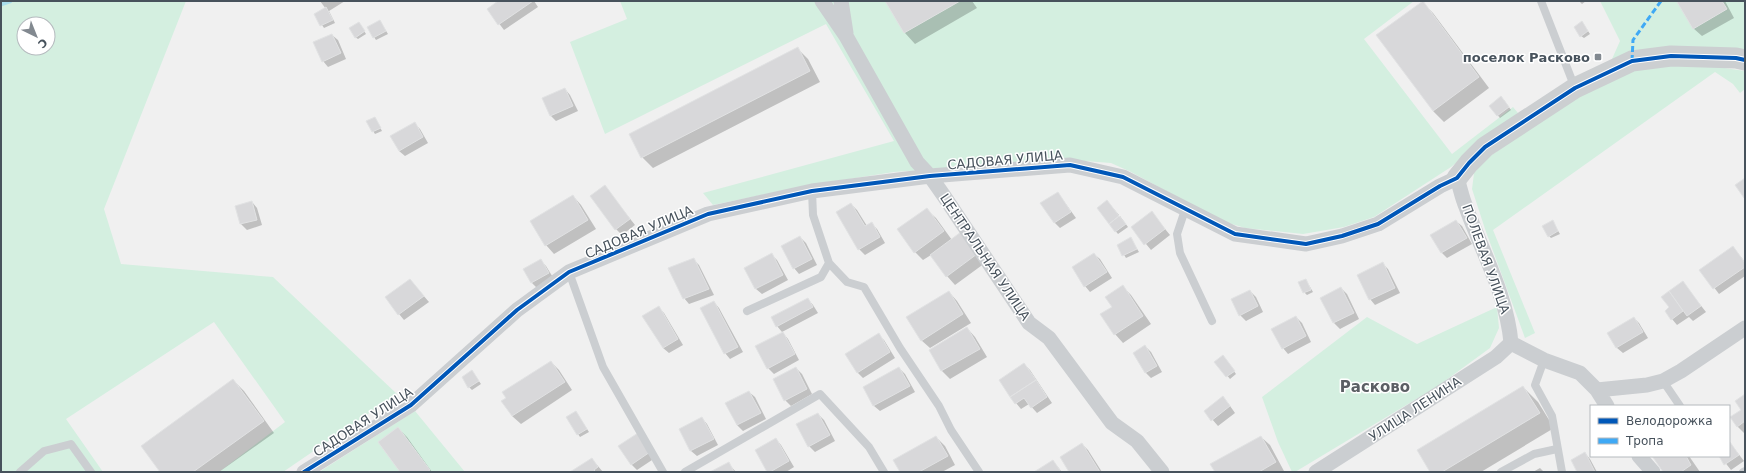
<svg xmlns="http://www.w3.org/2000/svg" width="1746" height="473" font-family="'DejaVu Sans',sans-serif">
	<style>
		.green { fill: #d4efe0; fill-rule: evenodd }
		.shadow { fill: #0003 }
		.lines { fill: none; stroke-linecap: round; stroke-linejoin: round }
		.stream { stroke: #a9ddec; stroke-width: 4.5 }
		.building { fill: #d8d8da; stroke: #e1e2e3 }
		.lane { stroke: #cbced1; stroke-width: 8 }
		.street { stroke: #cbced1; stroke-width: 15 }
		.secondary { stroke: #cccfd1; stroke-width: 21 }
		.quiet { stroke: #3fa9f5; stroke-width: 3; stroke-dasharray: 6 3; stroke-linecap: butt }
		.cycleway-casing { stroke: #fff; stroke-width: 6 }
		.cycleway { stroke: #0057b8; stroke-width: 4 }
		.poi-dot { fill: #828990; stroke: #fff; stroke-width: 1.5 }
		.labels { text-anchor: middle; dominant-baseline: central; stroke-width: 3; stroke-linejoin: round; paint-order: stroke }
		.poi-label { font-size: 13px; font-weight: bold; fill: #47525c; stroke: #fff; text-anchor: end }
		.street-label { font-size: 13px; fill: #47525c; stroke: #fff }
		.quarter-label { font-size: 15px; font-weight: bold; fill: #5b5f64; stroke: #fff }
	</style>
	<rect width="100%" height="100%" fill="#f0f0f0"/>
	<!-- green -->
	<path class="green" d="M1,1H186L104,209L121,264L273,277L397,394L283,472H219L285,422L214,322L66,419L103,472H1ZM24,24H48V48H24Z
		M620,1H1414L1364,39L1452,154L1513,107L1518,113L1451,167L1374,217L1344,227L1303,234L1245,228L1222,221L1131,172L1111,163L1071,160L894,172L810,185L713,205L703,193L894,141L826,24L605,134L570,42L627,19Z
		M1600,1H1745V51L1612,59L1620,41Z
		M1673,65L1711,66L1745,71V89L1740,93L1733,84L1715,72L1493,230L1535,333L1525,338L1485,229L1472,189L1474,173L1486,159L1578,94L1635,69Z
		M1497,307L1499,328L1490,348L1438,386L1295,472H1292L1278,442L1262,397L1367,317L1417,344Z
		M415,411L465,472H319Z"/>
	<!-- shadow -->
	<path class="shadow" d="M320,1H345L329,11L335,23L324,28L315,14L326,9Z
		M500,1H534L538,7L504,30L488,9Z
		M886,1H972L977,8L915,44L905,33Z
		M1579,1H1586L1582,4Z
		M1681,1H1725L1734,18L1702,36L1693,28Z
		M1422,2L1433,13L1489,88L1444,122L1433,111Z
		M380,21L388,34L376,40L374,37Z
		M1582,22L1590,34L1584,38L1581,36Z
		M361,26L366,34L358,39L355,37Z
		M332,35L338,40L346,59L328,67L323,61Z
		M797,48L808,59L820,82L653,168L642,157L630,134Z
		M565,89L570,95L578,111L556,121L551,116L543,99Z
		M1504,100L1511,110L1500,118L1490,106Z
		M375,118L382,131L375,134L373,131Z
		M414,123L420,129L428,143L405,156L399,151Z
		M605,187L635,225L622,235L616,229Z
		M1058,193L1076,218L1060,228L1054,222Z
		M573,196L581,205L596,229L554,254L546,245Z
		M1107,201L1119,215L1109,222Z
		M252,202L257,208L262,225L247,230L241,224L236,206Z
		M851,204L857,210L867,226L871,223L877,229L885,243L865,255L859,249Z
		M927,210L936,218L952,240L969,242L985,263L955,285L947,276L931,255L923,260L915,252Z
		M1152,213L1170,235L1151,250L1132,227Z
		M1120,216L1128,227L1118,234L1110,224Z
		M1456,221L1462,226L1472,244L1447,258L1441,252Z
		M1552,221L1560,234L1551,238L1549,236Z
		M800,237L806,243L817,265L799,274L794,268Z
		M1131,239L1139,252L1126,258L1118,245Z
		M1733,247L1745,262V276L1719,294L1701,270Z
		M1094,254L1100,259L1112,278L1090,292L1085,286Z
		M772,255L777,260L788,280L762,294L756,289L745,269Z
		M693,259L699,265L714,295L689,304L684,298Z
		M540,260L546,266L554,279L537,288L532,283Z
		M1383,264L1388,269L1400,293L1375,305L1370,299Z
		M410,280L429,302L404,320L399,314Z
		M1306,280L1313,292L1307,295L1304,292Z
		M1683,283L1706,312L1693,321L1689,317L1677,325L1672,319L1671,308L1663,297Z
		M1123,287L1131,295L1151,324L1123,343L1115,334L1113,307Z
		M1341,288L1347,294L1359,319L1340,329L1334,323L1322,298Z
		M1250,291L1256,297L1263,312L1246,321L1240,315Z
		M949,292L957,301L971,323L930,348L921,340Z
		M808,299L813,305L818,313L782,332L777,326Z
		M714,302L719,308L743,352L730,359L725,353Z
		M659,308L664,313L683,345L669,353L663,348Z
		M1296,317L1302,323L1311,342L1288,354L1283,348Z
		M1634,318L1639,323L1648,338L1623,353L1617,348L1608,333Z
		M967,328L975,337L987,357L950,379L942,371L930,351Z
		M783,333L788,339L799,360L774,374L768,368Z
		M878,335L884,340L895,358L863,378L857,372Z
		M1145,346L1151,352L1162,372L1151,378L1146,373L1134,353Z
		M1225,359L1236,374L1230,379L1216,362Z
		M551,362L559,370L572,390L521,424L512,416Z
		M1024,364L1030,370L1052,403L1037,413L1029,404L1021,409L1016,403Z
		M796,368L802,374L812,394L791,406L785,400Z
		M899,368L905,374L915,392L880,411L874,406L864,387Z
		M474,374L481,384L472,390L469,387Z
		M233,380L244,391L274,433L219,472H161Z
		M1523,387L1538,402L1554,428L1481,472H1431Z
		M749,392L755,397L766,419L743,431L737,425L726,404Z
		M1745,396V434L1737,426Z
		M1228,403L1235,413L1218,426L1205,411Z
		M818,414L824,420L835,441L815,452L809,446Z
		M578,415L589,432L580,437L567,418Z
		M702,418L707,424L718,445L697,456L691,451L680,430Z
		M398,428L407,437L432,472H401Z
		M936,437L945,446L955,465L942,472H901Z
		M1261,437L1270,445L1284,471L1216,472Z
		M776,439L781,445L794,467L786,472H768Z
		M643,440L655,458L637,470L631,464Z
		M1730,443L1744,461L1731,470L1720,456H1729Z
		M1082,444L1088,450L1102,472H1070Z
		M1585,453L1590,459L1597,472H1578Z
		M1654,456H1689L1700,472H1664Z
		M592,459L603,472H572Z
		M1053,461L1062,472H1036Z
		M728,463L736,472H712Z
		M1540,468L1544,472H1533Z"/>
	<g class="lines">
		<!-- stream -->
		<path class="stream" d="M1,4L10,1"/>
	</g>
	<!-- building -->
	<path class="building" d="M498,1H533L498,25L487,9Z
		M885,1H960L904,33Z
		M1423,1L1479,77L1433,111L1376,35Z
		M1679,1H1722L1727,9L1693,29L1677,2Z
		M326,7L333,20L320,26L314,14Z
		M380,20L386,31L373,38L367,27Z
		M1582,21L1588,31L1580,37L1574,27Z
		M359,22L365,31L355,38L349,28Z
		M332,34L341,53L322,62L313,42Z
		M798,47L810,71L641,158L629,134Z
		M565,88L573,106L550,116L542,98Z
		M1501,96L1509,107L1497,116L1489,106Z
		M375,117L381,128L372,132L366,121Z
		M415,122L423,137L399,151L390,136Z
		M1745,178V197L1744,198L1735,185Z
		M605,185L630,219L615,230L590,196Z
		M1058,192L1071,212L1054,223L1040,203Z
		M573,195L588,220L545,246L530,221Z
		M1107,200L1119,216L1109,224L1097,208Z
		M252,201L257,220L240,224L235,206Z
		M851,203L865,226L872,222L880,237L858,250L836,212Z
		M927,208L944,231L914,253L897,229Z
		M1152,211L1165,229L1144,245L1131,227Z
		M1119,216L1126,224L1115,232L1109,224Z
		M1456,220L1467,238L1441,253L1430,235Z
		M1553,220L1558,231L1548,237L1542,226Z
		M961,232L977,254L946,277L930,255Z
		M800,236L812,259L793,269L781,246Z
		M1131,237L1137,249L1122,256L1117,245Z
		M1733,246L1745,263V267L1713,289L1699,270Z
		M772,253L783,275L755,289L744,268Z
		M1094,253L1107,272L1084,287L1072,267Z
		M694,258L709,289L683,299L668,268Z
		M541,259L549,273L531,283L523,269Z
		M1383,262L1395,288L1369,300L1357,275Z
		M410,279L424,296L398,315L385,297Z
		M1306,279L1311,290L1303,293L1298,282Z
		M1683,281L1701,306L1687,316L1669,291Z
		M1123,285L1143,316L1114,335L1100,314L1112,307L1105,297Z
		M1341,287L1354,313L1333,323L1320,298Z
		M1250,290L1258,306L1239,316L1231,299Z
		M949,291L963,314L921,341L906,317Z
		M1669,291L1683,311L1671,320L1665,311L1669,307L1661,297Z
		M808,298L813,307L776,327L771,317Z
		M714,301L738,347L724,354L700,308Z
		M659,306L678,339L663,348L642,316Z
		M1296,316L1306,336L1282,349L1271,329Z
		M1634,317L1643,332L1616,348L1607,333Z
		M967,327L980,349L941,371L929,350Z
		M783,332L795,354L767,369L755,346Z
		M879,333L890,352L857,373L845,354Z
		M1145,345L1157,366L1145,373L1133,353Z
		M1223,355L1235,371L1226,377L1214,362Z
		M551,361L565,382L512,416L501,401L506,398L502,392Z
		M1024,363L1036,380L1010,397L999,380Z
		M796,367L807,389L784,401L773,379Z
		M899,367L910,386L873,406L863,387Z
		M472,370L479,381L468,388L462,377Z
		M233,379L264,421L193,472H160L141,446Z
		M1036,380L1047,397L1031,408L1024,398L1015,404L1010,397Z
		M1523,386L1540,413L1442,472H1430L1417,450Z
		M749,391L761,413L737,425L725,403Z
		M1745,394V421L1737,427L1730,417L1741,410L1735,401Z
		M1223,396L1230,406L1211,421L1204,411Z
		M576,411L587,429L577,435L566,417Z
		M818,413L830,435L808,447L796,424Z
		M702,417L714,439L690,451L679,429Z
		M398,427L430,470L427,472H400L378,442Z
		M638,433L650,452L631,465L618,446Z
		M936,436L948,456L919,472H900L893,460Z
		M1261,436L1276,462L1259,472H1215L1210,464Z
		M776,438L789,461L770,472H767L755,450Z
		M1729,442H1730L1739,455L1724,465L1719,456H1729Z
		M1082,443L1100,472H1069L1060,457Z
		M1585,452L1595,472H1577L1571,460Z
		M1652,456H1686L1691,465L1681,472H1663Z
		M592,458L598,467L594,470L596,472H570Z
		M1053,460L1061,472H1034Z
		M729,462L734,472H710Z"/>
	<g class="lines">
		<!-- lane -->
		<path class="lane" d="M1541,1L1575,88
			M812,191L813,215L829,263L847,282L864,287L900,348L939,406L951,430L979,472
			M1185,210L1177,234L1180,253L1212,321
			M569,272L603,367L663,472
			M747,311L821,277L829,263
			M1544,360L1535,385L1552,416L1562,472
			M1663,381L1680,406
			M20,472L44,451L71,444L91,472
			M685,472L820,394L869,447L884,472
			M1501,472L1534,454L1557,449
			M1743,472L1745,471"/>
		<!-- street -->
		<path class="street" d="M822,1L846,36L917,162L930,176L944,196L1029,323L1049,338L1112,423L1137,441L1162,472
			M841,1L846,33
			M1511,343L1544,360L1580,373L1597,390L1607,406
			M1597,390L1647,385L1663,381L1681,371L1745,328
			M1639,456L1653,472
			M304,472L411,405L517,310L569,272L708,214L812,191L930,176L1070,165L1123,177L1235,234L1306,244L1342,236L1378,224L1440,186L1457,178C1460,187 1462,198 1466,207C1482,252 1507,295 1511,343
			M1316,472L1496,357L1511,343"/>
		<!-- secondary -->
		<path class="secondary" d="M1457,178L1469,163L1485,147L1575,88L1632,61L1671,56L1736,58L1745,60"/>
		<!-- quiet -->
		<path class="quiet" d="M1632,61L1633,40L1661,1"/>
		<defs>
			<path id="cycleway" d="M304,472L411,405L517,310L569,272L708,214L812,191L930,176L1070,165L1123,177L1235,234L1306,244L1342,236L1378,224L1440,186L1457,178L1469,163L1485,147L1575,88L1632,61L1671,56L1736,58L1745,60"/>
		</defs>
		<!-- cycleway casing -->
		<use href="#cycleway" class="cycleway-casing"/>
		<!-- cycleway -->
		<use href="#cycleway" class="cycleway"/>
	</g>
	<!-- markers -->
	<rect class="poi-dot" x="1594" y="53" width="8" height="8" rx="2"/>
	<g class="labels">
		<!-- poi labels -->
		<g class="poi-label">
			<text x="1590" y="57">поселок Расково</text>
		</g>
		<!-- street labels -->
		<g class="street-label">
			<text transform="translate(1005 160) rotate(-5)">САДОВАЯ УЛИЦА</text>
			<text transform="translate(639 232) rotate(-23)">САДОВАЯ УЛИЦА</text>
			<text transform="translate(985 257) rotate(56)">ЦЕНТРАЛЬНАЯ УЛИЦА</text>
			<text transform="translate(1486 259) rotate(70)">ПОЛЕВАЯ УЛИЦА</text>
			<text transform="translate(1415 409) rotate(-33)">УЛИЦА ЛЕНИНА</text>
			<text transform="translate(363 422) rotate(-33)">САДОВАЯ УЛИЦА</text>
		</g>
		<!-- quarter labels -->
		<g class="quarter-label">
			<text x="1375" y="387">Расково</text>
		</g>
	</g>
	<!-- border -->
	<rect width="1746" height="473" fill="none" stroke="#47525c" stroke-width="4"/>
	<!-- legend -->
	<rect x="1590" y="405" width="140" height="52" fill="#ffffff" stroke="#b5babe"/>
	<rect x="1598" y="418" width="20" height="6" fill="#0057b8" stroke="#b5babe"/>
	<text x="1626" y="425" font-size="12" fill="#47525c">Велодорожка</text>
	<rect x="1598" y="438" width="20" height="6" fill="#3fa9f5" stroke="#b5babe"/>
	<text x="1626" y="445" font-size="12" fill="#47525c">Тропа</text>
	<!-- north arrow -->
	<g transform="translate(36 36) rotate(137)"><circle r="19" fill="#ffffff" stroke="#b5babe"/>
	<path d="M0-3L7 15L0 10L-7 15Z" fill="#828990"/>
	<text y="-6" font-size="11" font-weight="bold" text-anchor="middle" fill="#47525c">С</text>
	</g>
</svg>
